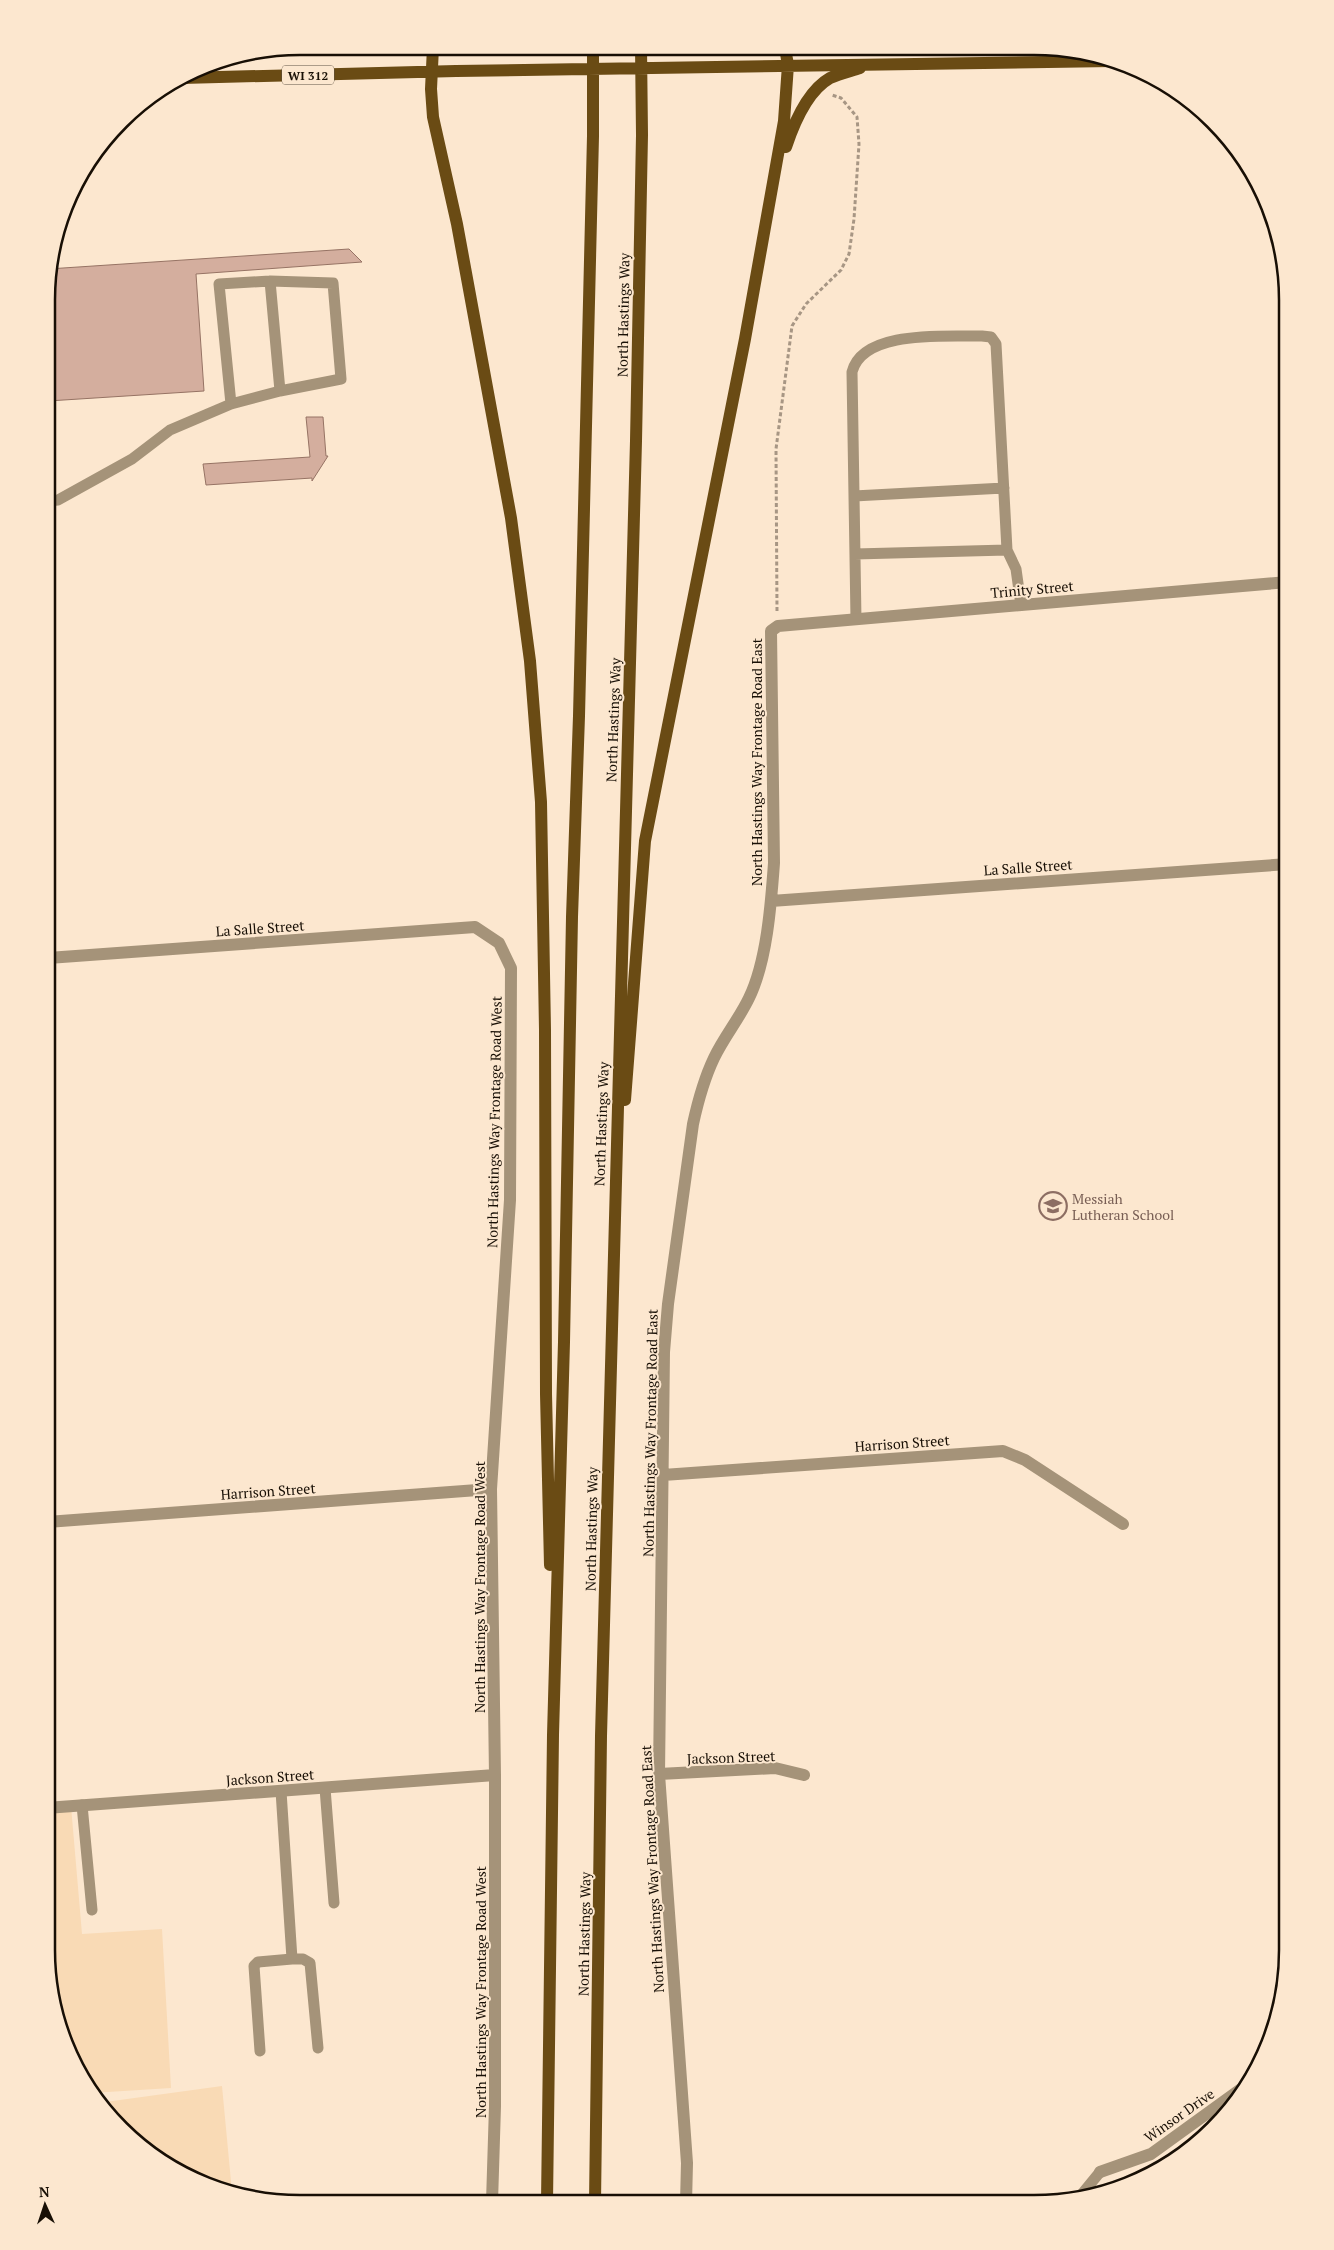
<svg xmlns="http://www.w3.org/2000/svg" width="1334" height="2250" font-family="'PT Serif',serif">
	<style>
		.built { fill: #f9dab5 }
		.building { fill: #d4ae9e; stroke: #967364 }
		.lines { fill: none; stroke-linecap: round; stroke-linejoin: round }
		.path { stroke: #a79684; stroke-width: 3; stroke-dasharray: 4 2.5; stroke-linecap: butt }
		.lane { stroke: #a59379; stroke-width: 11 }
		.street { stroke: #a59379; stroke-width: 12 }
		.primary { stroke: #6a4b14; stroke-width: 12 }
		.labels { text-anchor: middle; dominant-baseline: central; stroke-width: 4; stroke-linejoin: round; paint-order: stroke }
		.shield { fill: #fce7cf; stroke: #5c5042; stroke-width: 1 }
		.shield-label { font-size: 12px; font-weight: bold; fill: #180f05 }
		.street-label { font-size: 14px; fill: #180f05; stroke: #fce7cf }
		.education-label { font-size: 14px; fill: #785e54; stroke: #fce7cf; text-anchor: start }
		.rim { fill: none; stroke: #180f05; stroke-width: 2.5 }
	</style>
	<rect width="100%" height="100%" fill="#fce7cf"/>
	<!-- built -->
	<path class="built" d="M71,1806L82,1934L162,1929L171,2088L92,2093L65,2047L46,1950V1808Z
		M222,2086L232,2192L203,2184L145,2151L98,2103Z"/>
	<!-- building -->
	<path class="building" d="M349,249L362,262L196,274L204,391L48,401V269Z
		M306,417H323L326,456H328L312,481V478L206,485L203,464L310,457Z"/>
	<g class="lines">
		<!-- path -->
		<path class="path" d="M777,611L776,449L792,326L806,304L841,270L849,254L854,219L859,144L857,117L841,98L832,95"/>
		<!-- lane -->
		<path class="lane" d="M270,281L280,391
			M854,496L1004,488
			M48,501L58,500L132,459L170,430L231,404L280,391L341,379L333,283L270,281L219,284L231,404
			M855,554L1007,550
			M856,619L852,372C863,329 947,337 982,336L991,337L996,344L1007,550L1016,569L1021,605
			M325,1788L334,1903
			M281,1791L292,1959H303L310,1963L318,2048
			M82,1805L92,1910
			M260,2051L254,1966L258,1962L292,1959
			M1082,2194L1100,2172"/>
		<!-- street -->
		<path class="street" d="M771,901L1288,864
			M48,958L475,927L499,943L511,968L510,1200L491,1489L495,1775V2106L492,2202
			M663,1475L1003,1451L1025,1460L1123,1524
			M47,1522L491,1489
			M659,1774L775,1768L804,1775
			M46,1808L495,1775
			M1100,2172L1151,2154L1245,2086
			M686,2203L687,2163L659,1774L664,1352L668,1304L693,1124C698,1101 704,1079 714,1058C724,1037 739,1019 749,998C767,961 771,904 774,863L771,631L778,626L1288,582"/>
		<!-- primary -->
		<path class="primary" d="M433,47L431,89L433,117L457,224L511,518L530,661L541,802L545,1030L546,1394L550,1565
			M182,78L456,71L1112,61
			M786,147C794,123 807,91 830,78C839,74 851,71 860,68
			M625,1100L645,841L745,339L784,121L788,65L785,48
			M547,2202L553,1735L564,1342L572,917L579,716L593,136V47
			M595,2203L601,1736L636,441L642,135L641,47"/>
	</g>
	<!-- icons -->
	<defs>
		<symbol id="school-ring" viewBox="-11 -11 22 22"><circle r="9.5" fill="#fce7cf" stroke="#8d6e63" stroke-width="1.5"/><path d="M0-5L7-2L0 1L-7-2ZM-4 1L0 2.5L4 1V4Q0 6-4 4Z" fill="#8d6e63"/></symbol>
	</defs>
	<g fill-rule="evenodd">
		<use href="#school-ring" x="1037" y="1190" width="32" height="32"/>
	</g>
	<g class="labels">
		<!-- shield labels -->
		<rect class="shield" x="282" y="65.5" width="52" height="19" rx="4"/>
		<g class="shield-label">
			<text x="308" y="75">WI 312</text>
		</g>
		<!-- street labels -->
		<g class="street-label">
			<text transform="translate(623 315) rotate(-89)">North Hastings Way</text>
			<text transform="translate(1032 589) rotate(-5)">Trinity Street</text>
			<text transform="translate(613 720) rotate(-88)">North Hastings Way</text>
			<text transform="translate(756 762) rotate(-90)">North Hastings Way Frontage Road East</text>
			<text transform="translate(1028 867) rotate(-4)">La Salle Street</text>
			<text transform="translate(260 928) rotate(-4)">La Salle Street</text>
			<text transform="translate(494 1122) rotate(-89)">North Hastings Way Frontage Road West</text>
			<text transform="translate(601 1124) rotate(-88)">North Hastings Way</text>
			<text transform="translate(650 1433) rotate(-89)">North Hastings Way Frontage Road East</text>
			<text transform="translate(902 1443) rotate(-4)">Harrison Street</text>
			<text transform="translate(268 1491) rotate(-4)">Harrison Street</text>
			<text transform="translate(591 1529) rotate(-89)">North Hastings Way</text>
			<text transform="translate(479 1587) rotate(-90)">North Hastings Way Frontage Road West</text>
			<text transform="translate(731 1757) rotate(-2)">Jackson Street</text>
			<text transform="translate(270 1777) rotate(-4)">Jackson Street</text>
			<text transform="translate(652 1869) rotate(-93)">North Hastings Way Frontage Road East</text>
			<text transform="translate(584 1934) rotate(-89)">North Hastings Way</text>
			<text transform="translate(480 1992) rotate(-90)">North Hastings Way Frontage Road West</text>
			<text transform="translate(1179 2115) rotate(-35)">Winsor Drive</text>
		</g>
		<!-- education labels -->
		<g class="education-label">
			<text x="1072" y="1198">Messiah<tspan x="1072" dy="16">Lutheran School</tspan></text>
		</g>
	</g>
	<!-- crop -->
	<path d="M0 0H1334V2250H0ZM300 55H1034A245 245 0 0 1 1279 300V1950A245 245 0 0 1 1034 2195H300A245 245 0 0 1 55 1950V300A245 245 0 0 1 300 55Z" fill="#fce7cf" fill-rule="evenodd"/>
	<path class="rim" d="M300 55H1034A245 245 0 0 1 1279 300V1950A245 245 0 0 1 1034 2195H300A245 245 0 0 1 55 1950V300A245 245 0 0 1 300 55Z"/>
	<!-- north arrow -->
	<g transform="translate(45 2205) rotate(357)" stroke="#fce7cf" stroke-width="4" paint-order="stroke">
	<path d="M0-4L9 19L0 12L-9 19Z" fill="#180f05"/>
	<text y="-8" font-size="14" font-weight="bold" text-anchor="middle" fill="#180f05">N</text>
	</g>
</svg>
